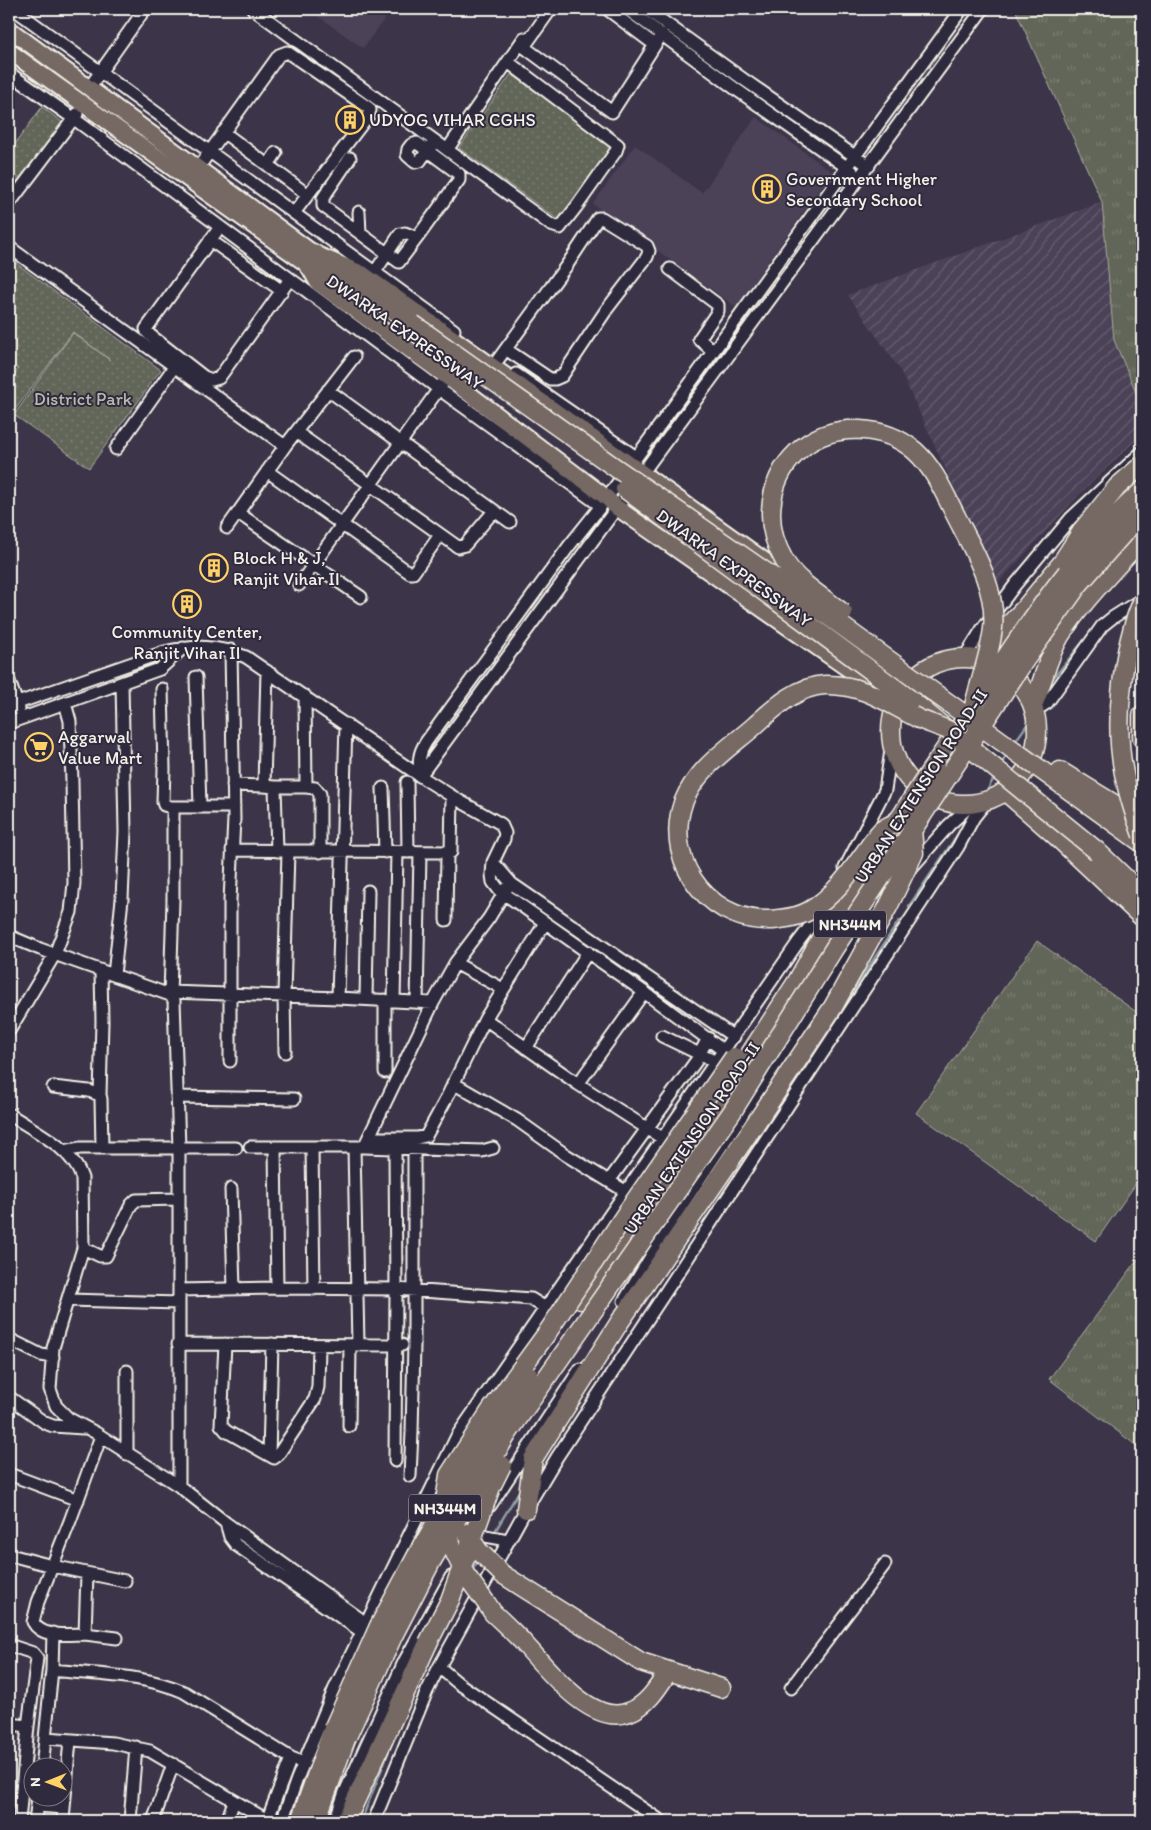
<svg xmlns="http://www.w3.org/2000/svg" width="1151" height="1830" font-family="Itim,sans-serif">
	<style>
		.built { fill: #4b4258 }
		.industrial { fill: url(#industrial-furrows) }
		.grass { fill: url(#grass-tufts); stroke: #abaca0 }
		.park { fill: url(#park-dots); stroke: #abaca0 }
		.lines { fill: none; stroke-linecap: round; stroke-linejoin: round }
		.stream { stroke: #8f9ca2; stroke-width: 2.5 }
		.minor-casing { stroke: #f4f1e8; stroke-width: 15 }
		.major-casing { stroke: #f4f1e8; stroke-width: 19 }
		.highway-casing { stroke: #f4f1e8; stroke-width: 21 }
		.minor { stroke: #2f2a3d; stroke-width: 11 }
		.major { stroke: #766964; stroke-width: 15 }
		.highway { stroke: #766964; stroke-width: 18 }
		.highway-bridge-casing { stroke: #f4f1e8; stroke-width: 21; stroke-linecap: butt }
		.highway-bridge { stroke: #766964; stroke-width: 18 }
		.labels { text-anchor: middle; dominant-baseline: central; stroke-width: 4; stroke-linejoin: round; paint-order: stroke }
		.shield { fill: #2f2a3d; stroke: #b9b5b5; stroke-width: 1 }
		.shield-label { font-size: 16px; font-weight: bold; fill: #f4f1e8 }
		.poi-label { font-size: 18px; fill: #f4f1e8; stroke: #2f2a3d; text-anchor: start }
		.street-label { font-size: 18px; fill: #f4f1e8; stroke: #2f2a3d }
		.park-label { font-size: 18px; fill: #bab9ae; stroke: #2f2a3d }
	</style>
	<defs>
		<pattern id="industrial-furrows" width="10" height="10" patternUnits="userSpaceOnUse" patternTransform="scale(1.25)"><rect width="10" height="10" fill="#4b4258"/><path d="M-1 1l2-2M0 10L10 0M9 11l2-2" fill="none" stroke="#665e70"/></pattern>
		<pattern id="grass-tufts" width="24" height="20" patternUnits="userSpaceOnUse" patternTransform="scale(1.25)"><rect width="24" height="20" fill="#626658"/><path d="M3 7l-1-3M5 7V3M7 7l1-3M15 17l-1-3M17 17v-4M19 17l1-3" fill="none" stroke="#797c70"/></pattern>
		<pattern id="park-dots" width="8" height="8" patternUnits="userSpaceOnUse" patternTransform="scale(1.25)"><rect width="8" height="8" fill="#626658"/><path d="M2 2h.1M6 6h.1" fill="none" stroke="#797c70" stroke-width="1.8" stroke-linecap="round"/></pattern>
	</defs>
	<rect width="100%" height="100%" fill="#3c3549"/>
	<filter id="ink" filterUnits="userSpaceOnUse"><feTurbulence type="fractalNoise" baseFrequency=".02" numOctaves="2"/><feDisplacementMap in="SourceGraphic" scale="10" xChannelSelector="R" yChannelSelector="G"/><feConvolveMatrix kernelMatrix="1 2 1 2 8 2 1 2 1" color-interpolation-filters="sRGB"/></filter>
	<g filter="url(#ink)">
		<!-- built -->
		<path class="built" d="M308,9H392L363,48Z
			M756,117L832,172L736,307L593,204L635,145L702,193Z"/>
		<!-- industrial -->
		<path class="industrial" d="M1102,202L1114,340L1142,406V434L1079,495L998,583L900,370L848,295Z"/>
		<!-- grass -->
		<path class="grass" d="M1015,9H1142V406L1114,340L1102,202Z
			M1037,941L1142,1016V1175L1096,1241L916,1113Z
			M1142,1254V1450L1049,1379Z"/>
		<!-- park -->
		<path class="park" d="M511,74L613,147L560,221L459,148Z
			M42,107L62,122L9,196V152Z
			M9,258L161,370L147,387L148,388L89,468L14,415L73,333L110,360L73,332L9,418V383L18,369L9,362Z"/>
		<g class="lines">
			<!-- stream -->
			<path class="stream" d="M1051,681L1094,628
				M1014,743L1029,722
				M1001,765L1007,754
				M988,789L995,776
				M909,906L962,828
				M849,997L899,921
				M494,1533L521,1488
				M471,1573L478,1560
				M361,1821L397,1731"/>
			<defs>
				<path id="minor" d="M14,9L454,330
					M253,9L551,225L560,228L577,206L616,151L618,145L508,62
					M551,9L524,47L612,112L662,34
					M607,9L655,45
					M627,9L737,90L852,171
					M646,9L743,79L869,166
					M9,73L73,118L439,389L601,506
					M89,88L145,9
					M223,132L308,195
					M447,150L524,38
					M350,158L323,198V206L399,262L417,238
					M268,165L276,153
					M198,168L279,55L287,52L369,108L370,110L368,116L294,213
					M9,204L77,114
					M359,212L360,233
					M220,227L146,329L147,332L150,335L204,377L212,380L219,378L290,279
					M210,240L282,291
					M9,247L285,446
					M670,269L718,305V311L699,339L713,351
					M375,272L400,234L405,233L417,238L459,180V174L417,143L411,145L408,149L407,155L415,162L420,161C425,154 430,148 435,141
					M497,361L567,265L598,218H602L647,246L649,251L647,257L607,309L562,376L555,379H550L507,350
					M516,374L636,457
					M328,390L510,522
					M296,432L458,547L465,545L494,511
					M116,449L174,367
					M267,471L410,573H413L440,535
					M238,513L361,597
					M227,528L285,446L354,357
					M299,585L443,383
					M964,658L983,628L1015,585L1071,518L1142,452
					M267,671L264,786L275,787L277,851
					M196,677L200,807
					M9,681L19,709
					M162,689L164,769L163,802L164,805L171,807L173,812V900L170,995
					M9,706L164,652C195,645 217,645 246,657L420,776L458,800L501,824L505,833L504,839L493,862L492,875L493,882L499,890L644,992L724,1051
					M1034,711L1047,703L1102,626L1112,618L1142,599
					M9,723L160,669L183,648
					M420,776L983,9
					M420,776C419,762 418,754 426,742L569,546L601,506L962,9
					M407,782L408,852
					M233,785L264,786
					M275,787H306L305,696
					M306,787L315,788L320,794V852
					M383,788L385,852
					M170,807H234
					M232,850L451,852L452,796
					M493,862L512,884L734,1037
					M913,866L949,825L971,805
					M845,868L885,790L892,744
					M446,920L447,852
					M545,923L485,1019L578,1084L662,1138
					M9,936L40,949L170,995L174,1000L179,1148V1486
					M455,963L489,918L507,888
					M114,975L122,899L125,832L122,683
					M170,992L338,998L433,1003
					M338,998L346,724
					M366,999L368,891
					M394,1001L397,852
					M417,1002L420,853
					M9,1031L55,954L71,912L74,883L72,782L70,721L65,703
					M662,1036L716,1062
					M526,1048L588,952
					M285,1052L284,996L288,851
					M230,1061V900L234,819L231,650
					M385,1072V1000
					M453,1083L517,1120L566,1155L625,1191
					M578,1084L644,992
					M53,1087L89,1091L100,1095L101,1099L102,1148
					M100,1095L102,1022L101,971
					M177,1097L294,1099
					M9,1114C34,1131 72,1147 82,1178L83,1248L53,1348L50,1389L56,1406L68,1418L96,1433L179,1486L226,1523L366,1623
					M369,1138H417L426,1136L445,1101L485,1019
					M250,1147H364L482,1151L493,1148
					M275,1147L277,1288
					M312,1147L314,1289
					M354,1147L358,1345
					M364,1147L433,1003L455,963L503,989
					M395,1148L396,1289L395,1461
					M64,1151L80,1148H236
					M609,1181L696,1061L708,1038
					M231,1189L234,1289
					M83,1248L100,1256H106L131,1205L136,1200L178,1199
					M179,1290L277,1288L396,1289L531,1299L544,1307
					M68,1300L179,1303
					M624,1301L677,1213L856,944L872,921
					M9,1339L41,1355L53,1357
					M178,1344L402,1345
					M225,1344L221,1425L226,1431L274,1458L278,1455L315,1399L318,1387L319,1345
					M127,1371V1454
					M9,1397L45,1423L53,1426L83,1428
					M349,1426L350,1345
					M269,1455L272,1344
					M9,1474L78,1500
					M410,1476L412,1432L414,1345V1148
					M490,1506L580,1369
					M226,1523L230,1537L236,1545L362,1632
					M474,1534L508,1540
					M9,1558L14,1556L52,1566L125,1581
					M87,1574L85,1634C68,1634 42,1639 33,1622L38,1602L70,1521L101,1436
					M85,1634L117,1638
					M9,1645L33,1653L37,1658L28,1726L19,1821
					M439,1667L458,1683L661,1821
					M52,1670L53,1633
					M791,1688L885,1564
					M9,1724L28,1726
					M46,1738L113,1743L150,1751L267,1820
					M42,1768L52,1670C95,1675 143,1674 184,1692L291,1758L304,1763
					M38,1806L64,1808L70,1740
					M35,1821L38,1798
					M63,1821L64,1808
					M130,1821L136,1747
					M153,1821L173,1764
					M227,1821L234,1801
					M267,1821L291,1758
					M282,1821L297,1779L334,1690L457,1436L799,941L826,905
					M335,1821L345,1792L404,1662L451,1577
					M374,1821L427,1691L439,1667L526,1509L557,1457L958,847L974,817L986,802"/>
				<path id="major" d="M9,29L313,253L363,274L775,568
					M9,51L308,265L318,283L447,377L607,498L616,507L887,696"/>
				<path id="highway" d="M313,253L413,324
					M308,265L343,288
					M1099,519L1142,477
					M986,649L1025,608L1074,548
					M891 731a73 73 0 1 1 146 0a73 73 0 1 1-146 0Z
					M911,700L945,728
					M1033,705C1043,683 1047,658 1060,636C1082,601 1115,569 1142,538
					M1142,715V738
					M935,764L974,706
					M1037,767L1142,843
					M1060,771L1142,821
					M1006,792L1055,835L1142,917
					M1097,851L1142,894
					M581,1300L718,1103L796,983L821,938L897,821
					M526,1509L533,1459L619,1323L755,1124
					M502,1574L641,1662L721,1688
					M487,1604L493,1613C503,1622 512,1631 521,1640C543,1664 591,1728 629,1712C646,1706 657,1689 666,1675
					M300,1821L333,1729
					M316,1821L346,1739
					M346,1821L428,1643"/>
			</defs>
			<!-- minor casing -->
			<use href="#minor" class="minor-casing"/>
			<!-- major casing -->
			<use href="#major" class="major-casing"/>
			<!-- highway casing -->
			<use href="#highway" class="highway-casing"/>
			<!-- minor -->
			<use href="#minor" class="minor"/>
			<!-- major -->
			<use href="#major" class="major"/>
			<!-- highway -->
			<use href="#highway" class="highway"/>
			<defs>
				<path id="highway-bridge" d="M413,324L613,466L806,600L1037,767
					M625,489L911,700
					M1064,559L1084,528L1117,487L1142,465
					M1142,602C1123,646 1114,721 1123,768C1127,792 1134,813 1142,835
					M843,613C824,598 795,581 784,560C762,523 768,475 803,447C835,422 885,425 915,451C935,469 945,495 957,518C974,551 997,590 993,628C990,655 980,680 974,706
					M982,693C1031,619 1076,551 1142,491
					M935,764C926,777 917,791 908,805C905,810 902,816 898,820C892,826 883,827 879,833C859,859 839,894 809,911C800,916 789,918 780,919C715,929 662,865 683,803C695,771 726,750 751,729C771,711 796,686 825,685C864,684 887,703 919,719C929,723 938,726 948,730L1097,851
					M755,1124L833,1007L888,907L914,853L912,829
					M467,1533L478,1550L502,1574
					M487,1604L465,1574L452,1547L448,1530L445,1501L449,1475L491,1410L547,1333L625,1215L734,1057
					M428,1643L450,1600L491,1487L502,1465
					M333,1729L379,1626L416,1557L463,1476L529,1376
					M346,1739L393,1636L431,1562L508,1433L732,1112L835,947L1025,660L1079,584L1129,527L1142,515"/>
			</defs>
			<!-- highway-bridge casing -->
			<use href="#highway-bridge" class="highway-bridge-casing"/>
			<!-- highway-bridge -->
			<use href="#highway-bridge" class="highway-bridge"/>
		</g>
	</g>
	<!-- icons -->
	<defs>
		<symbol id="building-ring" viewBox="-11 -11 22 22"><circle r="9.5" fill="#2f2a3d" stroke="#ffd166" stroke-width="1.5"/><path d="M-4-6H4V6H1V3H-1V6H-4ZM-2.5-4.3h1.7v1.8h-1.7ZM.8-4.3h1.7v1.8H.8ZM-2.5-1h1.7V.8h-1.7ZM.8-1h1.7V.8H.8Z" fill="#ffd166"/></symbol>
		<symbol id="supermarket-ring" viewBox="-11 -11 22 22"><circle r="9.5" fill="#2f2a3d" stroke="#ffd166" stroke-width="1.5"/><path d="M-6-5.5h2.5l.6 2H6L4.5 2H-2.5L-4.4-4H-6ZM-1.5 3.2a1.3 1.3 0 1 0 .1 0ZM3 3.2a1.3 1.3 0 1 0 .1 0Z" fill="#ffd166"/></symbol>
	</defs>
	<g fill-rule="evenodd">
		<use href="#building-ring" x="334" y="104" width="32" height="32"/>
		<use href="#building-ring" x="751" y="173" width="32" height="32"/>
		<use href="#building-ring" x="198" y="552" width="32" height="32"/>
		<use href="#building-ring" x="171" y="588" width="32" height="32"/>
		<use href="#supermarket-ring" x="23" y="731" width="32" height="32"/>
	</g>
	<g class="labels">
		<!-- shield labels -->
		<g class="shield">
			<rect x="814" y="910.5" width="72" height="27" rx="4"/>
			<rect x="409" y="1494.5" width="72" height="27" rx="4"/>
		</g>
		<g class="shield-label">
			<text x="850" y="924">NH344M</text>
			<text x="445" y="1508">NH344M</text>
		</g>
		<!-- poi labels -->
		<g class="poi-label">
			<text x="369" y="120">UDYOG VIHAR CGHS</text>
			<text x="786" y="179">Government Higher<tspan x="786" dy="21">Secondary School</tspan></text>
			<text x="233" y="558">Block H &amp; J,<tspan x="233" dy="21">Ranjit Vihar II</tspan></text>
			<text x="187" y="632" text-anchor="middle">Community Center,<tspan x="187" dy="21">Ranjit Vihar II</tspan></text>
			<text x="58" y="737">Aggarwal<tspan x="58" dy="21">Value Mart</tspan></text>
		</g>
		<!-- street labels -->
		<g class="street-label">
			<text transform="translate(405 332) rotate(35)">DWARKA EXPRESSWAY</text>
			<text transform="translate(734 568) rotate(36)">DWARKA EXPRESSWAY</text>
			<text transform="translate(921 786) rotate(-57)">URBAN EXTENSION ROAD-II</text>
			<text transform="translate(692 1138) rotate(-56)">URBAN EXTENSION ROAD-II</text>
		</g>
		<!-- park labels -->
		<g class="park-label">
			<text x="83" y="399">District Park</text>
		</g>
	</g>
	<!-- margin -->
	<rect width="1151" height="1830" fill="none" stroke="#2f2a3d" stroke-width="30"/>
	<rect x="15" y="15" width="1121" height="1800" fill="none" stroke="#f4f1e8" stroke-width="2" filter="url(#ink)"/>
	<!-- north arrow -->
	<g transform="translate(48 1782) rotate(269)"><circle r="24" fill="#2f2a3d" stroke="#7e7a81"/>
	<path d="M0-4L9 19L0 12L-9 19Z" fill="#ffd166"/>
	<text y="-8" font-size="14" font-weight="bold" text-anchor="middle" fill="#f4f1e8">N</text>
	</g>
</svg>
